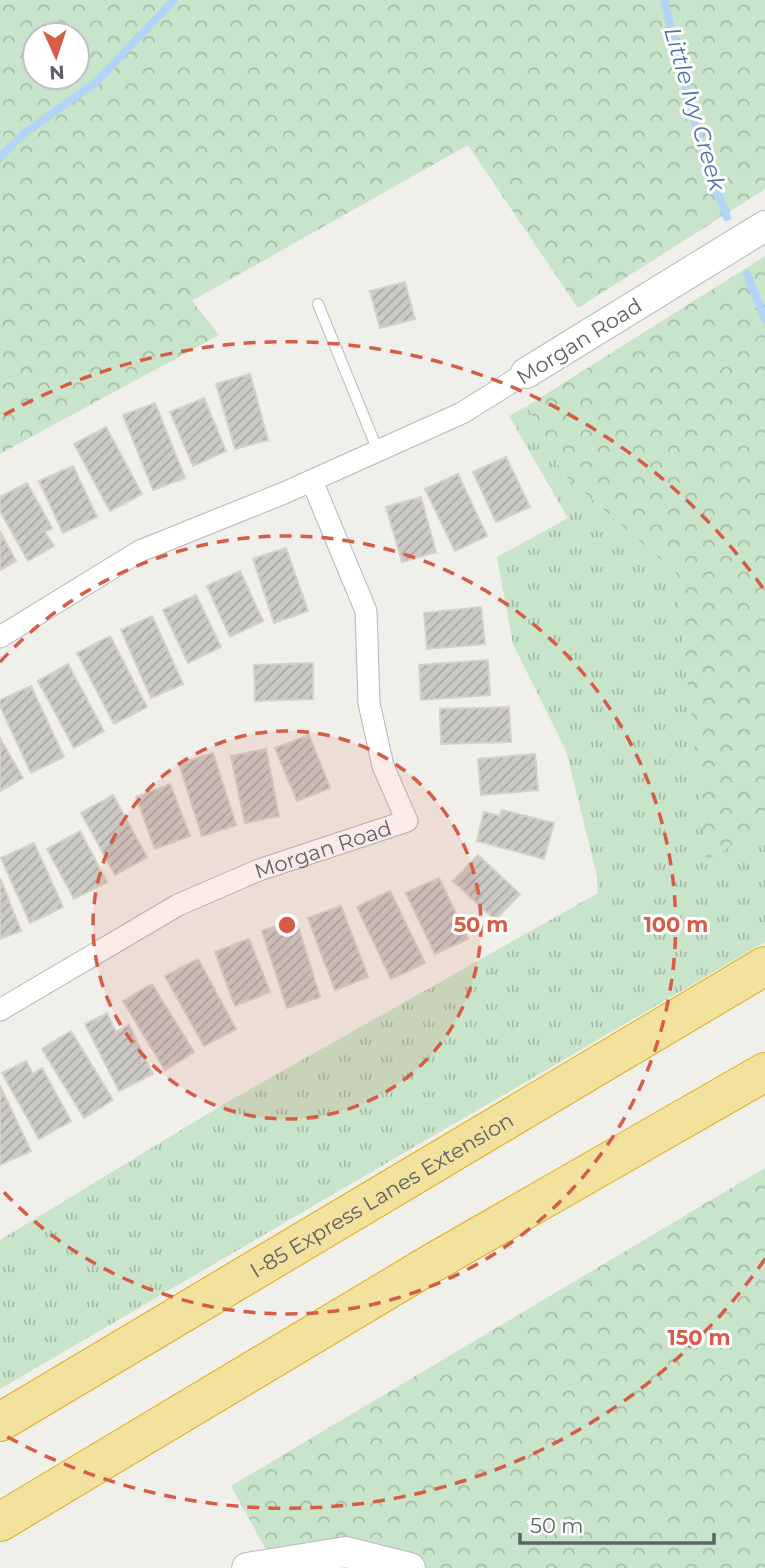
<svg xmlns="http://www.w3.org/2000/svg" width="765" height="1568" font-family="Montserrat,sans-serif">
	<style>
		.grass { fill: url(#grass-tufts) }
		.forest { fill: url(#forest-crowns); fill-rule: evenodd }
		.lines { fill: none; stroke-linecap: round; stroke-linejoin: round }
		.stream { stroke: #b2d4f6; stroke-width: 8 }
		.building { fill: url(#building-hatch); stroke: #d4d1c7; stroke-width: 2 }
		.lane-casing { stroke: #b5b7bb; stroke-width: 12 }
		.street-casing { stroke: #b5b7bb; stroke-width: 23 }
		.secondary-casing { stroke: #b7b9be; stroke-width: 32 }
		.highway-casing { stroke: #dfae19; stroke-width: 40 }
		.lane { stroke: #fff; stroke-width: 10 }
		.street { stroke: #fff; stroke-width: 21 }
		.secondary { stroke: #fff; stroke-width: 30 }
		.highway { stroke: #f2e29d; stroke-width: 38 }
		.ring { fill: none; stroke: #d75c47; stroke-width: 3.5; stroke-dasharray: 12 9 }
		.labels { text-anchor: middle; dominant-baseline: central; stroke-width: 6; stroke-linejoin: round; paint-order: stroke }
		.street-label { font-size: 21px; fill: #606267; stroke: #fff }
		.water-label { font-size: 23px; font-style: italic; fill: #4f74a7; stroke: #fff }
		.centre { fill: #d75c47; stroke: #fff; stroke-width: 3.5 }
		.ring-label { font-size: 21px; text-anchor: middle; font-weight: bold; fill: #d75c47; stroke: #fff; stroke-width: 6; stroke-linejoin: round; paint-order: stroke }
	</style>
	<defs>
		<pattern id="grass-tufts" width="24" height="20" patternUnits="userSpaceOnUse" patternTransform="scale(1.75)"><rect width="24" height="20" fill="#c8e4ca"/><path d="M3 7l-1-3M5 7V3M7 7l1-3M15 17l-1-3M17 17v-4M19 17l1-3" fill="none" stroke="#a6bca8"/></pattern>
		<pattern id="forest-crowns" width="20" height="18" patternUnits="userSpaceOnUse" patternTransform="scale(1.75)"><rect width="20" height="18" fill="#c8e4ca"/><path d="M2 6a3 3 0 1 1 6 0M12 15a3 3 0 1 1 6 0" fill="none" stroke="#a6bca8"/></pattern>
		<pattern id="building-hatch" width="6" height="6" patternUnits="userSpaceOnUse" patternTransform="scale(1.75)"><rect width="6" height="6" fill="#cbcac5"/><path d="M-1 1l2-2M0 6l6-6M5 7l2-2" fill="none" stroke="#a8a7a4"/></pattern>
	</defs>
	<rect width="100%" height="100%" fill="#f0efe9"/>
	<!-- grass -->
	<path class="grass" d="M527,406L564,475L676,573L706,859L765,827V942L0,1389V1240L224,1104L598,893L597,876L566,751L513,644L497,557L568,518L509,416Z"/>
	<!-- forest -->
	<path class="forest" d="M0,0H765V189L578,308L468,145L192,301L219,335L0,454ZM77,35V77H35V35Z
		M765,256V827L706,860L676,573L564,475L527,406Z
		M765,1168V1568H276L231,1486Z"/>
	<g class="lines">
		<!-- stream -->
		<path class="stream" d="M664,0L705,161L727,217
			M0,157L21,136L96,82L174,0
			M747,274L765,319"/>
	</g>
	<!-- building -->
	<path class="building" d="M405,282L415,319L380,328L370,291Z
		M250,374L268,440L235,449L216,384Z
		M204,398L226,451L193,466L170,412Z
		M155,403L185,478L153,490L123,415Z
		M106,427L142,494L110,511L74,444Z
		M506,457L530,507L496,522L473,472Z
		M73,466L97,517L63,533L39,481Z
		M458,474L487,536L455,551L425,489Z
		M27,483L52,528L45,532L54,546L28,561L0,511V497Z
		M421,497L436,552L402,562L386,507Z
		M0,531L16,561L0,570Z
		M286,548L308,611L274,623L253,559Z
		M240,571L263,621L230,637L207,586Z
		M196,595L221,647L188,663L163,610Z
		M481,607L485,644L427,649L424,613Z
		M152,616L183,684L151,698L121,630Z
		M110,636L147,707L114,724L77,653Z
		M488,660L490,695L421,700L419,665Z
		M313,663V699L255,701L254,665Z
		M68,664L104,731L74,748L38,681Z
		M31,686L64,757L31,773L0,706V700Z
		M509,707L511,742L441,744L440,709Z
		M309,735L330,788L297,801L275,748Z
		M0,738L23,778L0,791Z
		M266,749L279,816L245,823L231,756Z
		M213,753L236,825L202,836L179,764Z
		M535,754L538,790L481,795L478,759Z
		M170,784L190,836L155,849L136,797Z
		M113,795L147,857L115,875L81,813Z
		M502,810L554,823L544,859L477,841L484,812L500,816Z
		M80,831L107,882L74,899L47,849Z
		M34,843L63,907L30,923L1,858Z
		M478,855L520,894L495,920L453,881Z
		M439,878L468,939L435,954L406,893Z
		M1,880L21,931L0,939V881Z
		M390,891L425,963L391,979L357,907Z
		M341,906L368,977L335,990L308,918Z
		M296,920L320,997L287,1008L262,931Z
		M249,939L270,992L235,1006L215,952Z
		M198,959L236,1029L204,1046L165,976Z
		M152,984L194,1052L165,1070L123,1001Z
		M107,1013L116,1032L129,1025L153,1074L119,1091L85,1024Z
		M71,1031L113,1100L84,1118L42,1049Z
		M26,1061L33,1074L42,1068L71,1121L39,1139L2,1073Z
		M0,1086L31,1151L0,1165Z"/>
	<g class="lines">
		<defs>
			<path id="lane" d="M318,304L378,451"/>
			<g id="street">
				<path d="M0,637L140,551L284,493L462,413L526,373"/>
				<path id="s1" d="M0,1010L178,905L259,870L407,821L383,766L369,703L366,611L312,481"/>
			</g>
			<path id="secondary" d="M526,373L765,226
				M247,1568L346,1552L410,1568"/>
			<g id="highway">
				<path id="s2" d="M0,1422L765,966"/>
				<path d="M0,1522L434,1262L765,1072"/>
			</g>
		</defs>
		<!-- lane casing -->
		<use href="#lane" class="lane-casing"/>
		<!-- street casing -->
		<use href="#street" class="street-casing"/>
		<!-- secondary casing -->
		<use href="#secondary" class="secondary-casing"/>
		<!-- highway casing -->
		<use href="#highway" class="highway-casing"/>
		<!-- lane -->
		<use href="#lane" class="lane"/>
		<!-- street -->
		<use href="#street" class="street"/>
		<!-- secondary -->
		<use href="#secondary" class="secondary"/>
		<!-- highway -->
		<use href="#highway" class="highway"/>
	</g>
	<!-- distance rings -->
	<circle cx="287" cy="925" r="194" fill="#d75c47" fill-opacity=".12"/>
	<g class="ring">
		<circle cx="287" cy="925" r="194"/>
		<path d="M0 662A389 389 0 1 1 0 1188"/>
		<path d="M765 1259A583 583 0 0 1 4 1435M4 415A583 583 0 0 1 765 591"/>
	</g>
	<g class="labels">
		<!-- street labels -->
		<g class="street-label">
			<text transform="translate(579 341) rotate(-32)">Morgan Road</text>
			<text stroke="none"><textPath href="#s1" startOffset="362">Morgan Road</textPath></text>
			<text stroke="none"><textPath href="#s2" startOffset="444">I-85 Express Lanes Extension</textPath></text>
		</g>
		<!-- water labels -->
		<g class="water-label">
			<text transform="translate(695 109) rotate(74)">Little Ivy Creek</text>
		</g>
	</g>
	<circle cx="287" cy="925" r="10" class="centre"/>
	<g class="ring-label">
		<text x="481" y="932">50 m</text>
		<text x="676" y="932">100 m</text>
		<text x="699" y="1345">150 m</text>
	</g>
	<!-- north arrow -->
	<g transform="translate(56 56) rotate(177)"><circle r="33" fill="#ffffff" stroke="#bfc0c2" stroke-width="2"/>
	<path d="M0-5L12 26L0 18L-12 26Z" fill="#d75c47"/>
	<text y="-10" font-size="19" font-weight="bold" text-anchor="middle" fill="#606267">N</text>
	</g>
	<!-- scale -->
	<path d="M520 1533v10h194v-10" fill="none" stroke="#606267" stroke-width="3.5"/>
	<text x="530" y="1533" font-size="21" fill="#606267" stroke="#ffffff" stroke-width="5" paint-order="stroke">50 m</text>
</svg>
